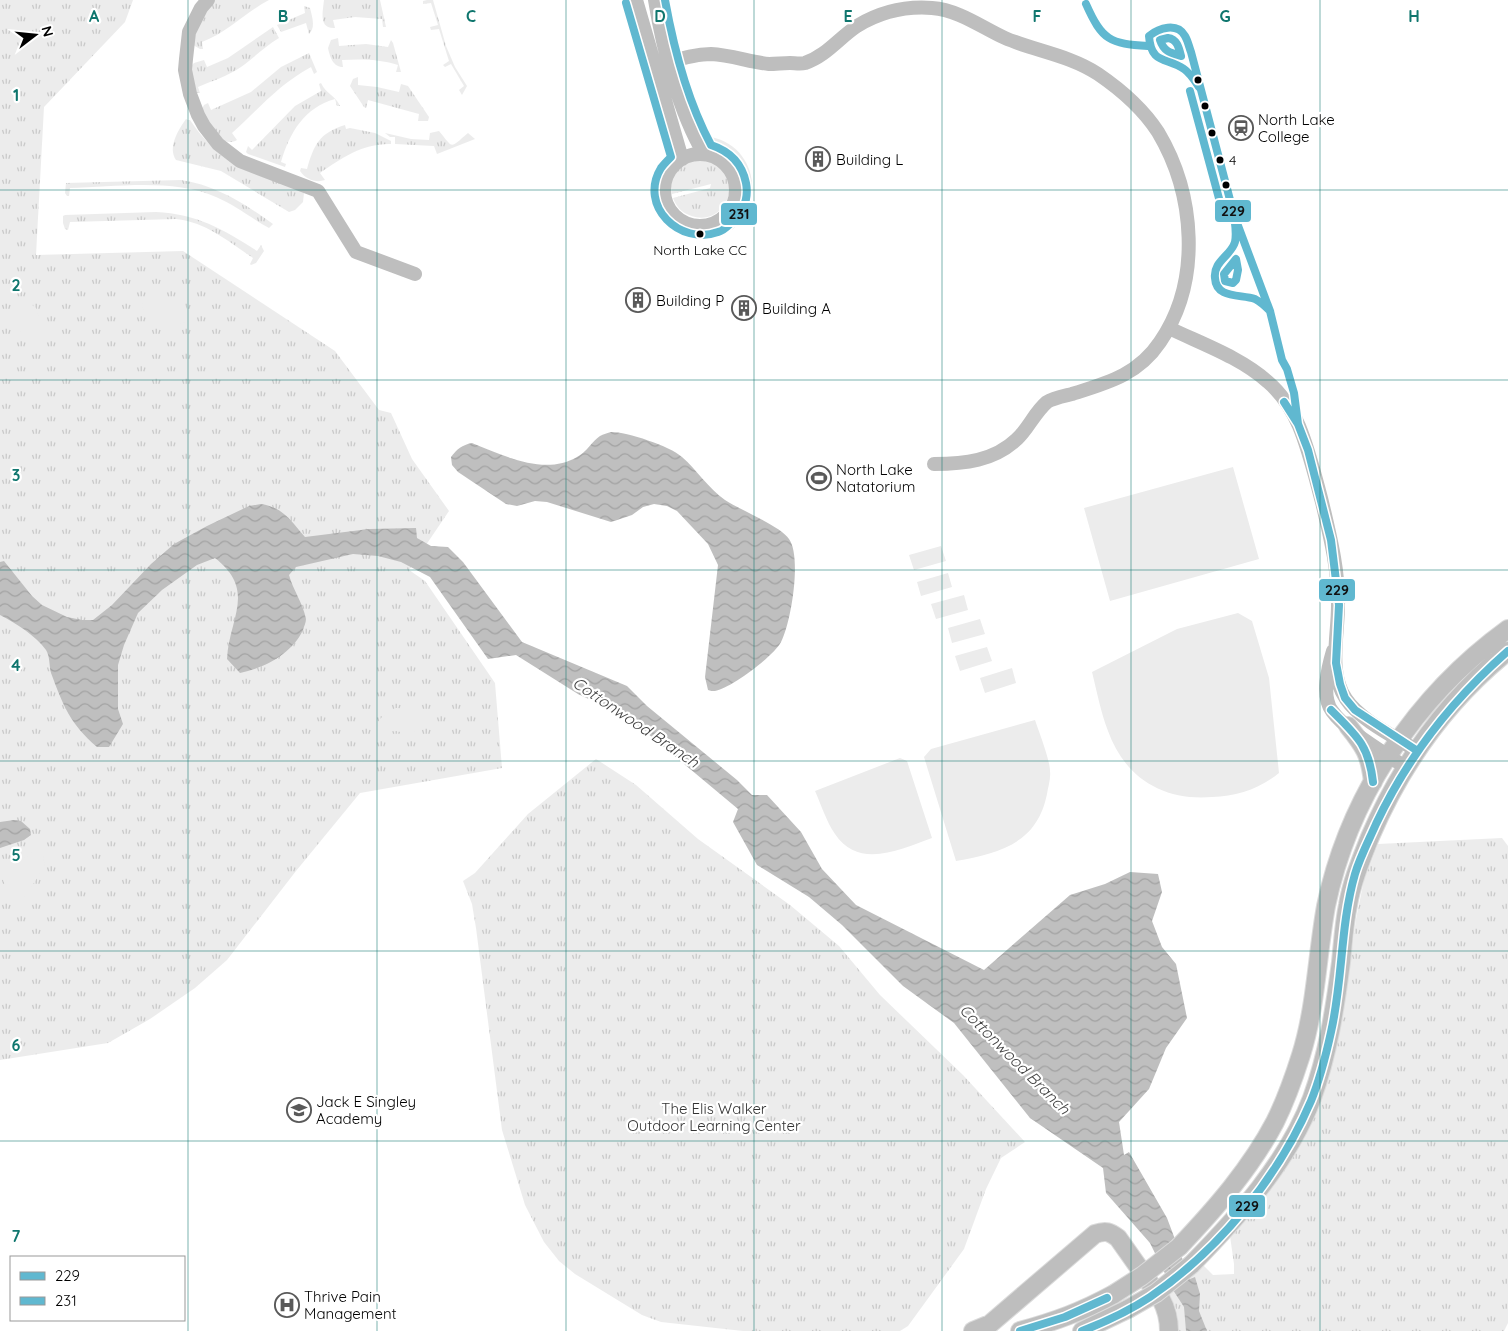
<svg xmlns="http://www.w3.org/2000/svg" width="1508" height="1331" font-family="Quicksand,sans-serif">
	<style>
		.grass { fill: url(#grass-tufts) }
		.garden { fill: #ececec }
		.water { fill: url(#water-waves) }
		.lines { fill: none; stroke-linecap: round; stroke-linejoin: round }
		.major-casing { stroke: #dbdbdb; stroke-width: 20 }
		.minor { stroke: #bebebe; stroke-width: 14 }
		.major { stroke: #bebebe; stroke-width: 18 }
		.major-bridge-casing { stroke: #dbdbdb; stroke-width: 20; stroke-linecap: butt }
		.major-bridge { stroke: #bebebe; stroke-width: 18 }
		.bus-1-casing { stroke: #fff; stroke-width: 11 }
		.bus-2-casing { stroke: #fff; stroke-width: 11 }
		.bus-1 { stroke: #60b8d0; stroke-width: 8 }
		.bus-2 { stroke: #60b8d0; stroke-width: 8 }
		.grid { fill: none; stroke: #0f766e; stroke-width: 1; stroke-opacity: 0.55 }
		.bus-dot { fill: #000; stroke: #fff; stroke-width: 2 }
		.labels { text-anchor: middle; dominant-baseline: central; stroke-width: 4.5; stroke-linejoin: round; paint-order: stroke }
		.bus-label { font-size: 14px; fill: #000; stroke: #fff; text-anchor: start }
		.poi-label { font-size: 15px; fill: #000; stroke: #fff; text-anchor: start }
		.park-label { font-size: 15px; fill: #333; stroke: #fff }
		.water-label { font-size: 16px; font-style: italic; fill: #444; stroke: #fff }
		.grid-label { font-size: 16px; text-anchor: middle; font-weight: bold; fill: #0f766e; stroke: #fff; stroke-width: 4.5; stroke-linejoin: round; paint-order: stroke }
		.line-badge { stroke: #fff; stroke-width: 2 }
		.pale-badge-label { font-size: 14px; text-anchor: middle; font-weight: bold; fill: #111 }
	</style>
	<defs>
		<pattern id="grass-tufts" width="24" height="20" patternUnits="userSpaceOnUse" patternTransform="scale(1.25)"><rect width="24" height="20" fill="#ececec"/><path d="M3 7l-1-3M5 7V3M7 7l1-3M15 17l-1-3M17 17v-4M19 17l1-3" fill="none" stroke="#c9c9c9"/></pattern>
		<pattern id="water-waves" width="16" height="10" patternUnits="userSpaceOnUse" patternTransform="scale(1.25)"><rect width="16" height="10" fill="#bfbfbf"/><path d="M0 5q4-4 8 0t8 0" fill="none" stroke="#a2a2a2"/></pattern>
	</defs>
	<rect width="100%" height="100%" fill="#fff"/>
	<!-- grass -->
	<path class="grass" d="M0,0H133L125,22L44,107L36,255L183,251L335,351L379,410L391,413L412,459L449,511L409,570L425,581L495,683L502,768L360,793L296,871L227,960L195,988L150,1019L108,1043L0,1060Z
		M214,0H269C246,12 227,33 202,42L203,49H200L193,45C195,27 204,14 214,0Z
		M324,0H380L386,27H383L382,19L355,17L333,20L335,28C318,29 323,11 324,0Z
		M427,0H433L446,46L455,67L467,86L462,95L459,90L464,86L451,64L445,67L443,65L449,61L439,29L431,30L430,27L438,25L431,3L423,4V1Z
		M304,6L310,8C312,16 316,28 309,34L306,23L281,32L277,25L305,13Z
		M273,27L279,38C265,46 254,58 241,67C228,76 212,81 198,87L200,93H195L191,66L194,63L204,60L207,67L228,58Z
		M338,38L339,46L366,44L388,47L391,40L393,43L401,72H396L398,65C379,59 361,59 342,60L343,67C333,67 330,57 328,48L331,40Z
		M309,53L317,72L314,74L311,67C278,85 260,108 232,133L237,140C220,150 208,121 202,109L204,105L208,103L211,110L251,92L281,67Z
		M358,77V85L377,87L399,92L401,84L408,86L429,117L428,121H418L419,114L368,100L366,108L364,107L350,86L353,79Z
		M321,83C326,94 335,95 340,106H337L335,99C304,108 290,132 281,162L286,164L285,167L248,154L246,152L248,146L252,150L295,106L321,91L319,84Z
		M186,119L188,120H190C221,166 250,171 299,190L304,193L303,202L295,210L289,212L221,171L176,160C167,147 179,129 186,119Z
		M345,125L346,129L350,128L375,133L391,141V144C364,143 341,158 320,173L325,180C317,183 306,180 300,171L301,168L307,169C314,145 319,133 345,125Z
		M439,131C454,149 449,149 468,133L475,139L437,154L434,146L395,144V137H390L385,133L411,139L429,140L430,133Z
		M711,137C756,146 766,202 732,230H727L725,225C729,219 735,214 739,207C753,177 734,155 708,145L707,140Z
		M703,159C751,172 726,231 689,215C681,212 676,206 673,198L710,188L711,184L672,194C667,173 684,160 703,159Z
		M181,180C216,185 245,204 273,224L269,228C251,218 235,205 216,197C173,178 116,187 70,188L69,196H67L65,193L66,183Z
		M156,212C197,214 223,229 257,251L261,245L264,251L256,263L251,265L250,264L253,258C229,242 206,222 176,219L70,222L68,230L65,229L63,223V216L65,215Z
		M596,759L636,785L698,839L790,905L839,946L880,995L963,1075L1025,1142L1001,1158L986,1189L964,1249L908,1326L900,1331H743L661,1322L642,1315L575,1274L559,1261L544,1242L525,1205L502,1130L476,928L472,904L463,881L475,873L528,814Z
		M1502,838L1508,846V1323L1504,1331H1177C1180,1316 1175,1304 1168,1292L1202,1264L1213,1275L1234,1274V1264L1230,1236L1331,1066L1343,1015L1356,919L1364,880L1378,844Z"/>
	<!-- garden -->
	<path class="garden" d="M150,295L178,299L184,302L189,314L187,321C171,331 134,320 144,297Z
		M25,303L31,304L36,308C37,319 52,335 38,343H34L26,335L17,330L12,324L10,318L13,311Z
		M1233,467L1259,559L1110,601L1084,508Z
		M941,546L946,561L914,570L909,555Z
		M948,573L952,587L921,596L917,582Z
		M964,595L968,610L936,619L931,604Z
		M1238,613L1252,621L1269,678L1279,773C1259,789 1237,796 1212,797C1163,801 1125,778 1108,731C1101,713 1097,692 1092,672L1177,629Z
		M980,619L985,634L952,643L948,628Z
		M987,647L992,661L960,671L955,656Z
		M1012,668L1016,683L985,693L980,678Z
		M396,708L410,709L416,712L420,724C415,736 406,733 396,731C392,731 387,732 383,730C368,723 390,711 396,708Z
		M1035,720C1039,732 1050,760 1050,771C1051,779 1048,787 1047,794C1037,844 999,853 956,861L924,757L931,749Z
		M900,758L907,761L932,838C901,849 859,870 835,834C826,821 821,804 815,791Z
		M33,852L40,853L43,856L45,866L24,898C12,901 0,880 1,869L7,865L19,862Z"/>
	<!-- water -->
	<path class="water" d="M611,432C627,432 670,446 682,457C697,470 708,488 725,500C740,510 781,526 789,539C802,557 791,623 781,642C774,656 730,689 715,691C713,691 710,691 708,690L705,677L718,565L708,544L677,511L667,506L654,504L643,507L632,515L611,522L547,502L535,501L517,506L506,504L458,472L452,465L451,457C457,449 462,445 472,443C504,456 545,476 577,457C587,452 592,441 600,436C603,434 608,433 611,432Z
		M261,504C284,508 290,520 305,537L369,529L416,528L417,538L431,546L448,547L463,562L522,642L627,686L647,706L737,780L752,795H767L801,832L822,869L856,905L984,970L1070,895L1105,884L1130,872L1158,874L1162,892L1152,921L1162,947L1176,964L1187,1018L1166,1048L1149,1089L1119,1122L1124,1155L1129,1152L1167,1218L1190,1279L1195,1277L1200,1294L1199,1311L1207,1331H1186L1184,1307L1173,1290L1150,1243L1106,1193L1103,1168L1030,1118L954,1023L903,986L842,925L809,897L757,865L733,822L738,809L629,718L578,694L516,655L488,659L430,577L401,562L378,556L353,554L296,567L289,575C293,590 303,603 306,619C306,623 304,626 303,630C292,654 264,668 240,673L227,659C229,618 257,591 215,558L197,565L162,590L138,613L124,645L118,665V709L123,724L109,747H97C70,724 63,705 51,673C49,666 50,656 46,650C36,636 16,623 0,615V562L4,561L32,596L42,605L67,617L82,620H93L112,605L151,564L174,544L207,526L249,506Z
		M14,820L21,821L30,829L31,835L24,840L0,848V822Z"/>
	<g class="lines">
		<defs>
			<path id="major" d="M1348,726C1365,747 1370,755 1373,782
				M1179,1247C1215,1209 1251,1168 1275,1122C1284,1104 1295,1074 1301,1055C1316,1007 1317,956 1326,906C1349,795 1417,695 1508,629
				M1191,1265C1238,1217 1288,1162 1312,1098C1328,1054 1335,1008 1341,962C1343,943 1344,924 1348,905C1352,881 1361,860 1370,837C1401,765 1447,700 1508,651
				M973,1331L990,1324L1095,1234C1106,1230 1110,1232 1118,1238L1161,1299C1167,1310 1169,1319 1169,1331
				M1020,1331C1056,1321 1081,1312 1114,1294
				M1082,1331L1128,1309"/>
		</defs>
		<!-- major casing -->
		<use href="#major" class="major-casing"/>
		<!-- minor -->
		<path class="minor" d="M208,0L201,8L189,32L186,59L185,70L190,94L198,115L204,126L218,144L240,161L318,191L356,252L415,274
			M636,0L682,159
			M655,0C663,50 679,111 704,154
			M655,66C674,61 692,54 711,54C731,55 750,62 769,64C776,64 783,63 790,63C794,63 801,64 805,63C826,56 839,38 857,26C880,12 906,6 932,8C959,10 981,27 1005,38C1035,51 1069,55 1098,74C1120,89 1143,109 1158,132C1195,194 1202,281 1160,342C1138,375 1107,383 1072,394C1064,396 1053,398 1047,402C1035,412 1028,429 1017,439C994,461 964,464 934,464
			M664 190a36 36 0 1 1 72 0a36 36 0 1 1-72 0Z
			M1169,328C1202,344 1240,357 1268,382C1281,393 1292,410 1299,426C1309,450 1315,476 1322,502C1330,536 1339,571 1338,606C1338,636 1328,673 1346,699C1360,720 1395,737 1416,750
			M1333,651C1328,668 1321,696 1332,711C1346,731 1385,753 1405,767"/>
		<!-- major -->
		<use href="#major" class="major"/>
		<defs>
			<path id="major-bridge" d="M1114,1294L1142,1276L1179,1247
				M1128,1309L1156,1293L1191,1265"/>
		</defs>
		<!-- major-bridge casing -->
		<use href="#major-bridge" class="major-bridge-casing"/>
		<!-- major-bridge -->
		<use href="#major-bridge" class="major-bridge"/>
		<defs>
			<path id="bus-1" d="M1199,87C1195,81 1190,73 1184,69C1167,57 1151,65 1149,36C1159,28 1177,22 1185,36C1188,41 1189,47 1191,52L1234,215L1270,311L1282,360L1287,369L1294,393L1298,424
				M1234,215C1235,224 1237,233 1235,242C1231,256 1213,261 1215,278C1216,299 1241,294 1255,299C1261,302 1265,306 1270,311
				M1284,402L1298,424L1308,450L1331,540L1339,605L1336,663L1340,684L1345,698L1355,710L1416,750
				M1331,710C1356,735 1369,745 1373,782
				M1020,1331L1065,1317L1107,1298
				M1082,1331C1105,1322 1129,1311 1150,1297C1219,1250 1278,1178 1311,1101C1320,1079 1326,1055 1331,1032C1343,980 1340,926 1355,874C1360,857 1369,840 1376,824C1408,756 1452,700 1508,651"/>
			<path id="bus-2" d="M626,3L671,157C668,160 664,164 661,168C638,206 680,246 718,232C723,231 727,227 730,224C743,213 749,199 746,183C742,163 729,151 711,145C687,100 674,50 665,0
				M1086,4C1102,40 1110,44 1148,46
				M1168,38C1177,39 1179,48 1181,56C1171,53 1164,52 1160,40Z
				M1190,91L1224,217
				M1236,259L1238,270L1236,280L1233,283L1225,281L1224,274Z"/>
		</defs>
		<!-- bus-1 casing -->
		<use href="#bus-1" class="bus-1-casing"/>
		<!-- bus-2 casing -->
		<use href="#bus-2" class="bus-2-casing"/>
		<!-- bus-1 -->
		<use href="#bus-1" class="bus-1"/>
		<!-- bus-2 -->
		<use href="#bus-2" class="bus-2"/>
	</g>
	<!-- grid -->
	<path class="grid" d="M188,0V1331M377,0V1331M566,0V1331M754,0V1331M942,0V1331M1131,0V1331M1320,0V1331M0,190H1508M0,380H1508M0,570H1508M0,761H1508M0,951H1508M0,1141H1508"/>
	<!-- icons -->
	<defs>
		<symbol id="station-ring" viewBox="-11 -11 22 22"><circle r="9.5" fill="#fff" stroke="#595959" stroke-width="1.5"/><path d="M-3-6H3Q5-6 5-4V2Q5 4 3 4L4.5 6H3L1.5 4h-3L-3 6H-4.5L-3 4Q-5 4-5 2V-4Q-5-6-3-6ZM-3.5-4v3h7v-3ZM-3.5 1v1.5H-2V1ZM2 1v1.5H3.5V1Z" fill="#595959"/></symbol>
		<symbol id="building-ring" viewBox="-11 -11 22 22"><circle r="9.5" fill="#fff" stroke="#595959" stroke-width="1.5"/><path d="M-4-6H4V6H1V3H-1V6H-4ZM-2.5-4.3h1.7v1.8h-1.7ZM.8-4.3h1.7v1.8H.8ZM-2.5-1h1.7V.8h-1.7ZM.8-1h1.7V.8H.8Z" fill="#595959"/></symbol>
		<symbol id="stadium-ring" viewBox="-11 -11 22 22"><circle r="9.5" fill="#fff" stroke="#595959" stroke-width="1.5"/><path d="M0-5a6.5 5 0 1 0 0 10a6.5 5 0 1 0 0-10ZM-3.5-1.8h7v3.6h-7Z" fill="#595959"/></symbol>
		<symbol id="school-ring" viewBox="-11 -11 22 22"><circle r="9.5" fill="#fff" stroke="#595959" stroke-width="1.5"/><path d="M0-5L7-2L0 1L-7-2ZM-4 1L0 2.5L4 1V4Q0 6-4 4Z" fill="#595959"/></symbol>
		<symbol id="hospital-ring" viewBox="-11 -11 22 22"><circle r="9.5" fill="#fff" stroke="#595959" stroke-width="1.5"/><path d="M-5-5h3v3.5h4V-5h3V5h-3V1.5h-4V5h-3Z" fill="#595959"/></symbol>
	</defs>
	<g fill-rule="evenodd">
		<use href="#station-ring" x="1227" y="114" width="28" height="28"/>
		<use href="#building-ring" x="804" y="145" width="28" height="28"/>
		<use href="#building-ring" x="624" y="286" width="28" height="28"/>
		<use href="#building-ring" x="730" y="294" width="28" height="28"/>
		<use href="#stadium-ring" x="805" y="464" width="28" height="28"/>
		<use href="#school-ring" x="285" y="1096" width="28" height="28"/>
		<use href="#hospital-ring" x="273" y="1291" width="28" height="28"/>
	</g>
	<!-- markers -->
	<g class="bus-dot">
		<circle cx="1198" cy="80" r="4.5"/>
		<circle cx="1205" cy="106" r="4.5"/>
		<circle cx="1212" cy="133" r="4.5"/>
		<circle cx="1220" cy="160" r="4.5"/>
		<circle cx="1226" cy="185" r="4.5"/>
		<circle cx="700" cy="234" r="4.5"/>
	</g>
	<g class="labels">
		<!-- bus labels -->
		<g class="bus-label">
			<text x="1229" y="160">4</text>
			<text x="700" y="250" text-anchor="middle">North Lake CC</text>
		</g>
		<!-- poi labels -->
		<g class="poi-label">
			<text x="1258" y="119">North Lake<tspan x="1258" dy="17">College</tspan></text>
			<text x="836" y="159">Building L</text>
			<text x="656" y="300">Building P</text>
			<text x="762" y="308">Building A</text>
			<text x="836" y="469">North Lake<tspan x="836" dy="17">Natatorium</tspan></text>
			<text x="316" y="1101">Jack E Singley<tspan x="316" dy="17">Academy</tspan></text>
			<text x="304" y="1296">Thrive Pain<tspan x="304" dy="17">Management</tspan></text>
		</g>
		<!-- park labels -->
		<g class="park-label">
			<text x="714" y="1108">The Elis Walker<tspan x="714" dy="17">Outdoor Learning Center</tspan></text>
		</g>
		<!-- water labels -->
		<g class="water-label">
			<text transform="translate(636 722) rotate(34)">Cottonwood Branch</text>
			<text transform="translate(1015 1059) rotate(45)">Cottonwood Branch</text>
		</g>
	</g>
	<g class="grid-label">
		<text x="94" y="22">A</text>
		<text x="283" y="22">B</text>
		<text x="471" y="22">C</text>
		<text x="660" y="22">D</text>
		<text x="848" y="22">E</text>
		<text x="1037" y="22">F</text>
		<text x="1225" y="22">G</text>
		<text x="1414" y="22">H</text>
		<text x="16" y="101">1</text>
		<text x="16" y="291">2</text>
		<text x="16" y="481">3</text>
		<text x="16" y="671">4</text>
		<text x="16" y="861">5</text>
		<text x="16" y="1051">6</text>
		<text x="16" y="1242">7</text>
	</g>
	<g class="line-badge">
		<rect x="1214" y="199" width="38" height="24" rx="5" fill="#60b8d0"/>
		<rect x="720" y="202" width="38" height="24" rx="5" fill="#60b8d0"/>
		<rect x="1318" y="578" width="38" height="24" rx="5" fill="#60b8d0"/>
		<rect x="1228" y="1194" width="38" height="24" rx="5" fill="#60b8d0"/>
	</g>
	<g class="pale-badge-label">
		<text x="1233" y="216">229</text>
		<text x="739" y="219">231</text>
		<text x="1337" y="595">229</text>
		<text x="1247" y="1211">229</text>
	</g>
	<!-- legend -->
	<rect x="10" y="1256" width="175" height="65" fill="#ffffff" stroke="#999999"/>
	<rect x="20" y="1272" width="25" height="8" fill="#60b8d0" stroke="#999999"/>
	<text x="55" y="1281" font-size="15" fill="#000000">229</text>
	<rect x="20" y="1297" width="25" height="8" fill="#60b8d0" stroke="#999999"/>
	<text x="55" y="1306" font-size="15" fill="#000000">231</text>
	<!-- north arrow -->
	<g transform="translate(35 35) rotate(74)" stroke="#ffffff" stroke-width="4" paint-order="stroke">
	<path d="M0-4L9 19L0 12L-9 19Z" fill="#000000"/>
	<text y="-8" font-size="14" font-weight="bold" text-anchor="middle" fill="#000000">N</text>
	</g>
</svg>
